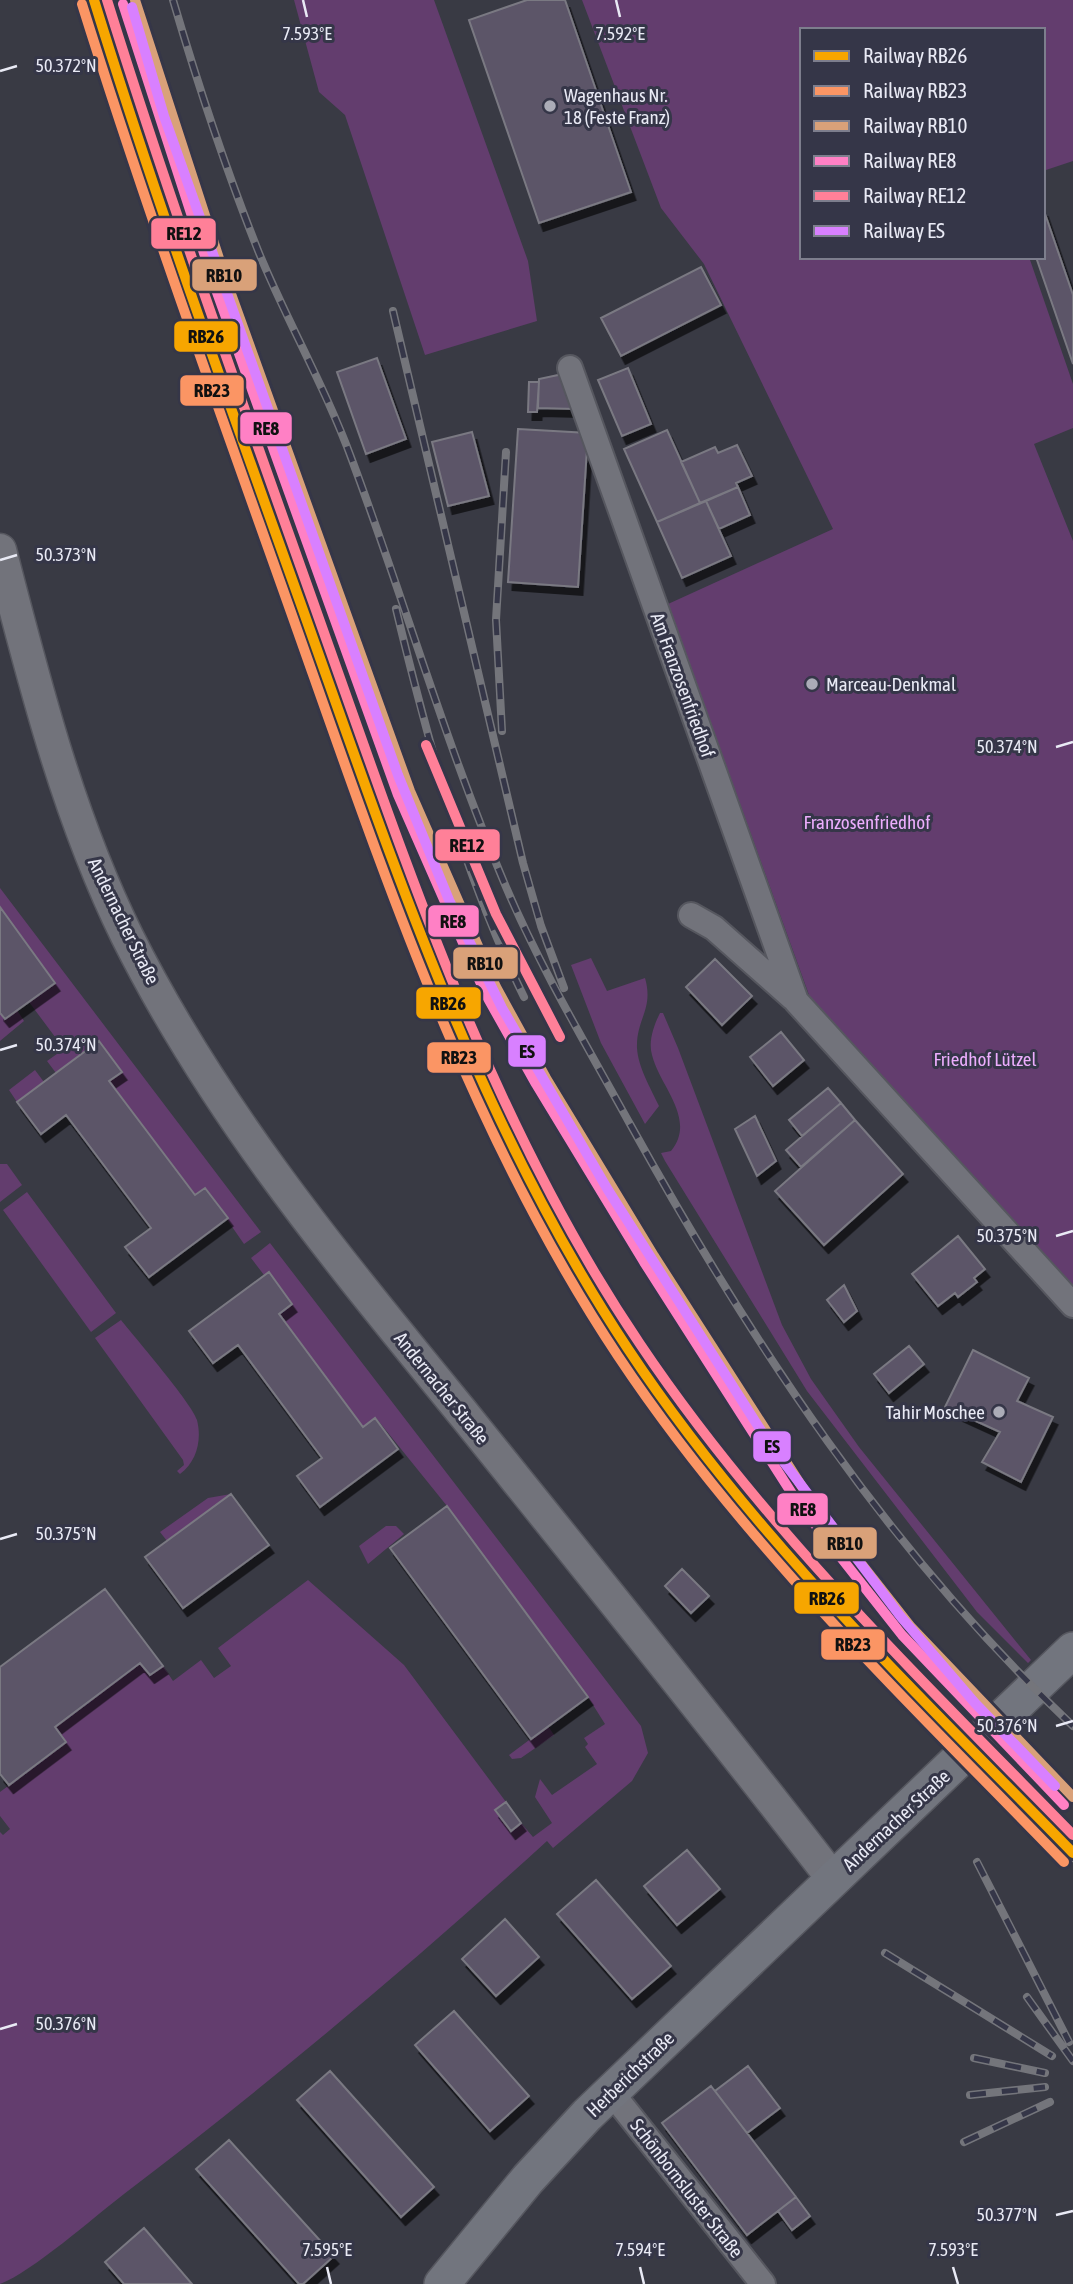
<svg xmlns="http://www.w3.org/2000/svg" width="1073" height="2284" font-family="'Asap Condensed',sans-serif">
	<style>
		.green { fill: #633d6e }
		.building { fill: #5b5468; stroke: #7a7982; stroke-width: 2; filter: url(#shadow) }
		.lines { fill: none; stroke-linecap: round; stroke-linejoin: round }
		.minor-casing { stroke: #56575f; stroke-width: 28 }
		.tertiary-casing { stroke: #56575f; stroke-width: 35 }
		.secondary-casing { stroke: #56575f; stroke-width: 38 }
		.minor { stroke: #72737b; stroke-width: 24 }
		.tertiary { stroke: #72737b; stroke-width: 32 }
		.secondary { stroke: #72757e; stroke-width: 35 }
		.rail-casing { stroke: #74757b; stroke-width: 8 }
		.rail { stroke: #353648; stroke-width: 5; stroke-dasharray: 16; stroke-linecap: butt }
		.rail-1-casing { stroke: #353648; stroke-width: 16 }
		.rail-2-casing { stroke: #353648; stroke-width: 16 }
		.rail-3-casing { stroke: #353648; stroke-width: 16 }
		.rail-4-casing { stroke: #353648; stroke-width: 16 }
		.rail-5-casing { stroke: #353648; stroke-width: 16 }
		.rail-6-casing { stroke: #353648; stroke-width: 16 }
		.rail-1 { stroke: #f7a600; stroke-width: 10 }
		.rail-2 { stroke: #fb9564; stroke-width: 10 }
		.rail-3 { stroke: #d9a179; stroke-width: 10 }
		.rail-4 { stroke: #ff80c5; stroke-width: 10 }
		.rail-5 { stroke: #ff8098; stroke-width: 10 }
		.rail-6 { stroke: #d880ff; stroke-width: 10 }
		.ticks { fill: none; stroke: #e9eaf5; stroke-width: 2.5 }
		.poi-dot { fill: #abacb7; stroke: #353648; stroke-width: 2.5 }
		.labels { text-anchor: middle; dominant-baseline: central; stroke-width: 6; stroke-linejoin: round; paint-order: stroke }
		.poi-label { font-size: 19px; fill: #e9eaf5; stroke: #353648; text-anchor: start }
		.street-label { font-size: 19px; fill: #e9eaf5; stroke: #353648 }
		.park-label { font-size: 19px; fill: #ecadfd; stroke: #353648 }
		.ticks-label { font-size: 18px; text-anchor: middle; fill: #e9eaf5; stroke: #353648; stroke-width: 6; stroke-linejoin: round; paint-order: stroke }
		.line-badge { stroke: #353648; stroke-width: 2.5 }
		.pale-badge-label { font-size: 19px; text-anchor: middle; font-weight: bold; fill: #111 }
	</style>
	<defs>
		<filter id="shadow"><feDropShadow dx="4.5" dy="8" stdDeviation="0" flood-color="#0009"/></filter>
	</defs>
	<rect width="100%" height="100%" fill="#393a44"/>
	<!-- green -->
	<path class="green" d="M294,0H434L528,261L537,321L425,355L345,115L319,92Z
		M582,0H1073V161L1043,171V30H802V257H1029L1073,384V428L1034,444L1073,541V1286L818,1012L809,995L668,604L833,529L704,264L661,208Z
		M0,888L261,1232L244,1244L205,1188L195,1195L56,1073L47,1061L64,1049L29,1002L55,983L0,907Z
		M591,958L607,991L645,978C654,1009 636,1019 637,1048C638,1067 651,1089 659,1106L645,1124L601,1043L571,965Z
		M17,1010L24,1021L0,1041V1013L5,1019Z
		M660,1013H663L678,1048L782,1325L811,1379L859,1447L1031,1660L1028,1663L977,1612L807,1391L665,1161L661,1153L671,1151C697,1119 660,1087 652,1055C648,1041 654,1025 660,1013Z
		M35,1070L44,1082L17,1102L9,1090Z
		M0,1164H7L22,1185L0,1202Z
		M27,1192L116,1313L91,1332L3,1210Z
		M270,1243L641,1726L648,1753L632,1781L553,1848L547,1841C411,1965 270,2083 124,2194C94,2217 32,2272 0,2284V1832L3,1835L10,1829L0,1816V1792L66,1743L55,1727L140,1663L150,1675L163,1666L173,1681L201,1660L214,1678L231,1666L218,1648L308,1580L404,1665L506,1802L496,1810L511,1831L521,1823L533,1837L552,1823L535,1797L540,1779L552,1795L597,1764L585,1747L588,1744L584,1738L605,1724L588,1697L447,1506L376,1418L363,1427L279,1314L292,1304L269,1272L264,1275L251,1258Z
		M121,1320C136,1339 191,1402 197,1420C202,1440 197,1461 180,1474L177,1471L184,1465L183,1460L95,1338Z
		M231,1494L167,1541L160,1532L208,1498Z
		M386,1526H396L404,1534L368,1564L359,1546Z
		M548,1726L554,1735L521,1758L512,1759L509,1755Z"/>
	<!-- building -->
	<path class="building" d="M527,0H565L631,192L539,223L469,20Z
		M1043,208L1073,295V364L1036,257H1043Z
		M701,267L721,305L621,356L601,318Z
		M377,358L406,439L366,454L337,372Z
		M628,368L651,424L622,436L598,380Z
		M563,374L576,409L538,408L539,379Z
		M529,382H539L537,412H528Z
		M518,429L588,433L578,587L508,582Z
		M667,430L700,503L657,522L624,449Z
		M472,432L489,496L448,506L432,442Z
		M737,445L752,476L736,483L738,487L700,503L681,462L715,447L718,453Z
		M738,487L750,515L719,529L706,501Z
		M706,501L731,556L682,578L657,522Z
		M0,907L55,983L5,1019L0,1013Z
		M715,959L752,996L722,1025L686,987Z
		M781,1032L804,1060L773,1086L750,1057Z
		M99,1041L122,1072L109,1081L195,1195L205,1188L228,1218L149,1277L125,1247L151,1228L66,1115L41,1134L17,1102Z
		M828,1088L841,1103L802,1136L789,1120Z
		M841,1103L855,1120L801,1167L786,1150Z
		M755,1116L776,1161L757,1176L735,1129Z
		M855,1120L903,1174L824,1245L775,1191Z
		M958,1236L985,1269L974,1278L977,1282L958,1297L955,1293L938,1306L912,1274Z
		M269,1272L292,1304L279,1314L363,1427L375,1418L398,1449L320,1507L297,1476L322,1458L238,1345L213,1363L189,1331Z
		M844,1285L857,1311L844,1322L827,1300Z
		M909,1346L924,1364L889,1393L874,1374Z
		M973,1350L1029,1378L1017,1401L1053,1417L1021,1482L982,1462L1000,1432L945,1407Z
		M231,1494L269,1545L183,1608L145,1557Z
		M447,1506L588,1697L531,1739L390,1548Z
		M682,1569L709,1596L691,1613L665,1586Z
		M105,1589L163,1666L150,1675L140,1663L55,1727L66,1742L9,1785L0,1774V1667Z
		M506,1802L521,1823L511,1831L495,1810Z
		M687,1850L720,1889L677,1925L644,1886Z
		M596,1880L671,1966L632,1999L557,1914Z
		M505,1919L539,1957L496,1996L462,1959Z
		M454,2011L529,2096L490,2131L415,2045Z
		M748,2066L780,2108L747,2133L715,2091Z
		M330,2071L434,2187L401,2217L297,2100Z
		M711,2086L796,2197L747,2235L662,2123Z
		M229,2140L334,2256L303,2284H299L196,2169Z
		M796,2197L810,2216L792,2230L778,2211Z
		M144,2228L192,2284H124L105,2262Z"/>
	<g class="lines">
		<defs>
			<path id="minor" d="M570,368L796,1001L1073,1305
				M691,915L714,928L793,998
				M611,2092L763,2284"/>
			<path id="tertiary" d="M0,550C34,681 67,814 127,936C217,1116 340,1262 466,1417C589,1570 713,1723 833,1879"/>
			<path id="secondary" d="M442,2284L528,2179L587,2115L1073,1650"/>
		</defs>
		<!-- minor casing -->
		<use href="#minor" class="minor-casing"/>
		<!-- tertiary casing -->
		<use href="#tertiary" class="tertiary-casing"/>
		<!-- secondary casing -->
		<use href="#secondary" class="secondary-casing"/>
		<!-- minor -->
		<use href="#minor" class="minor"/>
		<!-- tertiary -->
		<use href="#tertiary" class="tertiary"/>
		<!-- secondary -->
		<use href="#secondary" class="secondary"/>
		<defs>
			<path id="rail" d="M173,0C198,85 226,170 259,253C288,323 326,389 352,460C405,602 447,748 506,887C541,969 587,1046 630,1124C752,1344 889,1552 1073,1726
				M393,311L523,863L541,926L564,988
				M396,609C429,745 462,871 524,997
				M502,731L496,620L506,452
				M1050,1829L1073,1858
				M977,1862L1069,2042
				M885,1953L1052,2056
				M1027,1997L1073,2061
				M974,2058L1045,2073
				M970,2095L1045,2087
				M964,2142L1050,2102"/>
		</defs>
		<!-- rail casing -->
		<use href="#rail" class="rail-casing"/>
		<!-- rail -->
		<use href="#rail" class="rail"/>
		<defs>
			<path id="rail-1" d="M94,0C159,211 235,419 309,627C397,875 481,1128 628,1349C752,1536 917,1693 1073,1853"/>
			<path id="rail-2" d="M82,4C148,215 224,423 298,632C386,881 471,1135 618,1356C743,1544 908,1701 1064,1862"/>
			<path id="rail-3" d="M135,0L226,280L410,791L496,987L546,1078L654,1256L808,1496L911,1627L1073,1797"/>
			<path id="rail-4" d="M123,4L214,284L398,795L485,993L536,1084L644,1262L798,1503L902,1635L1064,1805"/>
			<path id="rail-5" d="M107,0C173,212 249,421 323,630C410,875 493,1127 640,1344C762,1526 921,1679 1073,1835
				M426,745L496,914L560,1037"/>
			<path id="rail-6" d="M132,7L164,116L398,775L449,900L502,1008L608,1190L767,1440L901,1617L975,1703L1055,1786"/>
		</defs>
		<!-- rail-1 casing -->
		<use href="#rail-1" class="rail-1-casing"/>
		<!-- rail-2 casing -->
		<use href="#rail-2" class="rail-2-casing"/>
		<!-- rail-3 casing -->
		<use href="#rail-3" class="rail-3-casing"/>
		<!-- rail-4 casing -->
		<use href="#rail-4" class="rail-4-casing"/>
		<!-- rail-5 casing -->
		<use href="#rail-5" class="rail-5-casing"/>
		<!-- rail-6 casing -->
		<use href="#rail-6" class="rail-6-casing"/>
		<!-- rail-1 -->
		<use href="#rail-1" class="rail-1"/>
		<!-- rail-2 -->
		<use href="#rail-2" class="rail-2"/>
		<!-- rail-3 -->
		<use href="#rail-3" class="rail-3"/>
		<!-- rail-4 -->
		<use href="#rail-4" class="rail-4"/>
		<!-- rail-5 -->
		<use href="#rail-5" class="rail-5"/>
		<!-- rail-6 -->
		<use href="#rail-6" class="rail-6"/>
	</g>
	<!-- ticks -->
	<path class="ticks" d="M303,0L307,17M616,0L620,17M0,71L17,66M0,560L17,555M1056,747L1073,742M0,1050L17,1045M1056,1236L1073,1231M0,1539L17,1534M1056,1726L1073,1721M0,2029L17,2024M1056,2215L1073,2211M327,2267L331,2284M640,2267L644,2284M953,2267L958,2284"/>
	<!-- markers -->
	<g class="poi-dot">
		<circle cx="550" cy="106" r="7"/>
		<circle cx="812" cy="684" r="7"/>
		<circle cx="999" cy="1412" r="7"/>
	</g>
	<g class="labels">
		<!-- poi labels -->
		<g class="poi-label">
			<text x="564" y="95">Wagenhaus Nr.<tspan x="564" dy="22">18 (Feste Franz)</tspan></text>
			<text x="826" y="684">Marceau-Denkmal</text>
			<text x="985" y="1412" text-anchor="end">Tahir Moschee</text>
		</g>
		<!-- street labels -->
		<g class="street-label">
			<text transform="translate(683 685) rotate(70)">Am Franzosenfriedhof</text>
			<text transform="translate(124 921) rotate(64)">Andernacher Straße</text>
			<text transform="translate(442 1388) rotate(51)">Andernacher Straße</text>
			<text transform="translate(896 1820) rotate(-43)">Andernacher Straße</text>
			<text transform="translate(630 2074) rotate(-44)">Herberichstraße</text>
			<text transform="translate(687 2188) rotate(52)">Schönbornsluster Straße</text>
		</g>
		<!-- park labels -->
		<g class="park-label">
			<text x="867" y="822">Franzosenfriedhof</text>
			<text x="985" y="1059">Friedhof Lützel</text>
		</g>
	</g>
	<g class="ticks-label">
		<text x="307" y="40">7.593°E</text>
		<text x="620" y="40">7.592°E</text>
		<text x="66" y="72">50.372°N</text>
		<text x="66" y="561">50.373°N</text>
		<text x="1007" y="753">50.374°N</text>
		<text x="66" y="1051">50.374°N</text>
		<text x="1007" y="1242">50.375°N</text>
		<text x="66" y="1540">50.375°N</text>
		<text x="1007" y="1732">50.376°N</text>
		<text x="66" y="2030">50.376°N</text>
		<text x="1007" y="2221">50.377°N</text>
		<text x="327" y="2256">7.595°E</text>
		<text x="640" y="2256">7.594°E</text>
		<text x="953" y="2256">7.593°E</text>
	</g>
	<g class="line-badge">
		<rect x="150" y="217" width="67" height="33" rx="7" fill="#ff8098"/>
		<rect x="191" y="258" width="67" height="34" rx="7" fill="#d9a179"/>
		<rect x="173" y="320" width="66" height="33" rx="7" fill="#f7a600"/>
		<rect x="179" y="374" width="66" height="33" rx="7" fill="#fb9564"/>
		<rect x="239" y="411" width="54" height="34" rx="7" fill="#ff80c5"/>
		<rect x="434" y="828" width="67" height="34" rx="7" fill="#ff8098"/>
		<rect x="427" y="904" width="53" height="34" rx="7" fill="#ff80c5"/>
		<rect x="452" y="946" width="67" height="34" rx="7" fill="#d9a179"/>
		<rect x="415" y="986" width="67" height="34" rx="7" fill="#f7a600"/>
		<rect x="507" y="1034" width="40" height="34" rx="7" fill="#d880ff"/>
		<rect x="426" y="1041" width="66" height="33" rx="7" fill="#fb9564"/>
		<rect x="752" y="1430" width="40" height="33" rx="7" fill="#d880ff"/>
		<rect x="776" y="1492" width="53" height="34" rx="7" fill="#ff80c5"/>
		<rect x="812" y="1526" width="66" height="34" rx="7" fill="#d9a179"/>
		<rect x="793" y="1581" width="67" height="34" rx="7" fill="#f7a600"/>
		<rect x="820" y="1628" width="66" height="33" rx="7" fill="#fb9564"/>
	</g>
	<g class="pale-badge-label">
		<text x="184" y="240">RE12</text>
		<text x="224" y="282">RB10</text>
		<text x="206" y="343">RB26</text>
		<text x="212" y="397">RB23</text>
		<text x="266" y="435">RE8</text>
		<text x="467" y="852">RE12</text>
		<text x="453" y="928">RE8</text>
		<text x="485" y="970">RB10</text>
		<text x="448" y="1010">RB26</text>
		<text x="527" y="1058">ES</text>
		<text x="459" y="1064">RB23</text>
		<text x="772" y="1453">ES</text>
		<text x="803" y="1516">RE8</text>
		<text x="845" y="1550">RB10</text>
		<text x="827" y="1605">RB26</text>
		<text x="853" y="1651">RB23</text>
	</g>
	<!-- legend -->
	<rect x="800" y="28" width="245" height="231" fill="#353648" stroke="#7d7e8d" stroke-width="2"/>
	<rect x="814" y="51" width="35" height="10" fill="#f7a600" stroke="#7d7e8d" stroke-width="2"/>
	<text x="863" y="63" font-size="21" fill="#e9eaf5">Railway RB26</text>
	<rect x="814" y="86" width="35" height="10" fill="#fb9564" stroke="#7d7e8d" stroke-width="2"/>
	<text x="863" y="98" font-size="21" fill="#e9eaf5">Railway RB23</text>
	<rect x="814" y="121" width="35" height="10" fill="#d9a179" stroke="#7d7e8d" stroke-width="2"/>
	<text x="863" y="133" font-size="21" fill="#e9eaf5">Railway RB10</text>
	<rect x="814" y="156" width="35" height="10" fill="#ff80c5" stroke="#7d7e8d" stroke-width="2"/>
	<text x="863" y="168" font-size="21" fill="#e9eaf5">Railway RE8</text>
	<rect x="814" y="191" width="35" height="10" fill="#ff8098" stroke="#7d7e8d" stroke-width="2"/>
	<text x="863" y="203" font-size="21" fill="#e9eaf5">Railway RE12</text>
	<rect x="814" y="226" width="35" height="10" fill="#d880ff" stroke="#7d7e8d" stroke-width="2"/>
	<text x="863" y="238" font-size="21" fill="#e9eaf5">Railway ES</text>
</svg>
